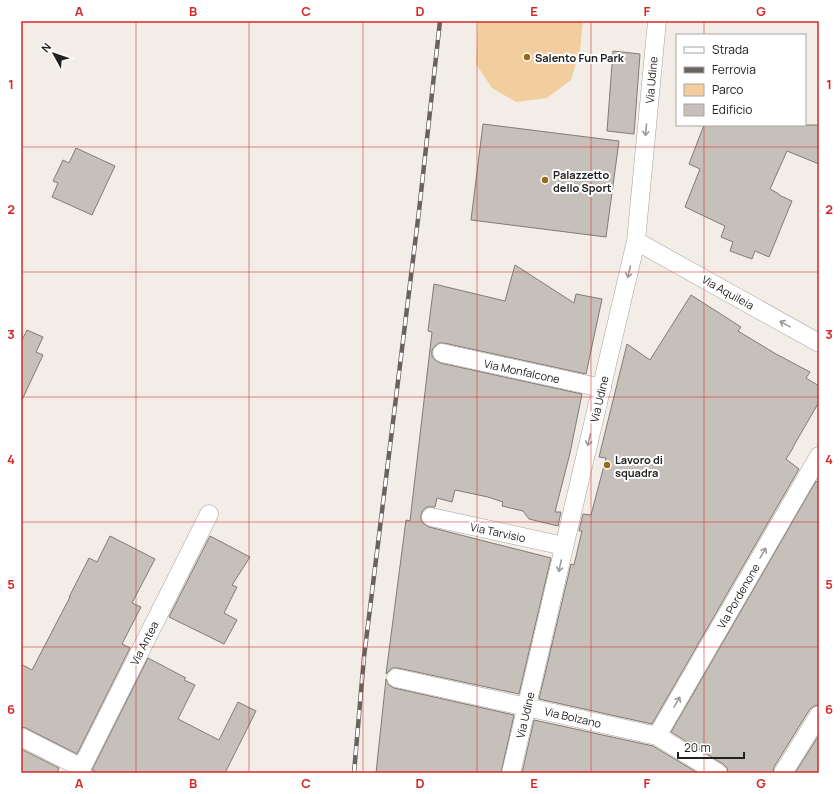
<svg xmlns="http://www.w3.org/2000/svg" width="840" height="794" font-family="Manrope,sans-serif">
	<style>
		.green { fill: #f2ce9f }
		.building { fill: #c5c0b9; stroke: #807b75 }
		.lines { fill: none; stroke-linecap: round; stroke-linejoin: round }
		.minor-casing { stroke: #a9a39d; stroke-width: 19 }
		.minor { stroke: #fff; stroke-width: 18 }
		.rail-casing { stroke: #676460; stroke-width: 4.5 }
		.rail { stroke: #fff; stroke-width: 3; stroke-dasharray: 9; stroke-linecap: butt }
		.oneway { stroke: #9c9b9a }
		.grid { fill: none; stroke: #d62828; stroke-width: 1; stroke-opacity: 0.55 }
		.poi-dot { fill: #99691a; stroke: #fff; stroke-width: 1.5 }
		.labels { text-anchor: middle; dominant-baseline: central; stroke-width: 4; stroke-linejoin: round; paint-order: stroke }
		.poi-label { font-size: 11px; font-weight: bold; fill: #23211f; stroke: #fff; text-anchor: start }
		.street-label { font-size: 11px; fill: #23211f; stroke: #fff }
		.neatline { fill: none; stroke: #d62828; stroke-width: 1.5 }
		.grid-label { font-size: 13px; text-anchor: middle; font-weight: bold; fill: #d62828 }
	</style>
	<rect width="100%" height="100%" fill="#f2ede6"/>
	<!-- green -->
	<path class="green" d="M478,21H583L580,50L571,80L547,98L516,102L492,88L476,64Z"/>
	<!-- building -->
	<path class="building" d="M613,51L640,54L634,134L607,131Z
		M483,124L619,141L606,237L471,220Z
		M704,125H819V164L787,151L770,189L779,194V195L792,201L769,257L755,251L752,259L730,251L733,242L721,237L725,226L685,207L700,169L689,164Z
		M76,148L115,166L92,215L52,197L58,183L53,181L63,160L69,163Z
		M515,265L574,303L576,294L602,299L586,374L444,343H439L435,346L432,350V356L435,360L440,363L582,394L570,453L555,512H561L558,526L529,519L523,511L502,506L503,502L488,497L455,490L452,502L437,498L435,507H427L423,510L421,515V521L424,524L429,527L551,558L519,694L398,668H392L386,674L406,520L410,521L432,332L428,331L434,284L505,301Z
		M691,295L741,327L738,331L776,354L810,372L806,378L819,386V402L793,447V448L786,459L799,469L652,724L539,699L571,564L574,565L582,531H579L583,514L591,515L606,458L599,457L627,344L650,360Z
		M27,330L43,337L36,352L43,355L21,402V342Z
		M816,481L819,483V705L814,706L810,709L774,767L773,773H728L727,768L723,764L671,732Z
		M110,536L155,559L132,603L141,607L122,644L130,648L77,754L26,728L21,727V664L32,670L70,597H69L89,558L97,562Z
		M210,536L250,557L232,585L237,587L224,613L237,620L224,644L169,617Z
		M148,658L186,678L184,680L195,685L178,719L219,740L238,702L256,711L225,773H99L92,770Z
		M386,679L389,685L394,688L514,715L501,773H376Z
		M534,720L653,746L698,773H522Z
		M819,735V773H795Z
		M21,749L59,768L57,773H21Z"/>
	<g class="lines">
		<defs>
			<path id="minor" d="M636,241L819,343
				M442,353L602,388
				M431,517L564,546
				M396,678L657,736L718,773
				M657,736L819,456
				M21,737L82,768
				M79,773L209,514
				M511,773L636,241L657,21
				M783,773L819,715"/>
		</defs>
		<!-- minor casing -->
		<use href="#minor" class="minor-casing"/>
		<!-- minor -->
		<use href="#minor" class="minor"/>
		<defs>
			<path id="rail" d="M354,773L364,657L419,211L440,21"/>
		</defs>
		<!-- rail casing -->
		<use href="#rail" class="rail-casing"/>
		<!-- rail -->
		<use href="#rail" class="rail"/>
	</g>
	<!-- one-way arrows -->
	<defs><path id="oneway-shaft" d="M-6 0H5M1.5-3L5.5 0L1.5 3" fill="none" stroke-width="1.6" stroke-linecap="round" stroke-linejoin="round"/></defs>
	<g class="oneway">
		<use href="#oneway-shaft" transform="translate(646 130) rotate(95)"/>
		<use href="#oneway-shaft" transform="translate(629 272) rotate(103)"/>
		<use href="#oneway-shaft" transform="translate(785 324) rotate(-151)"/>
		<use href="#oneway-shaft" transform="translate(589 440) rotate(103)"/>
		<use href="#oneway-shaft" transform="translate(763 553) rotate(-60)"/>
		<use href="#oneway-shaft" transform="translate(560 566) rotate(103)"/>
		<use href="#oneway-shaft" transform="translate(677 702) rotate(-60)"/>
	</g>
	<!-- grid -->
	<path class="grid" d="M136,21V773M249,21V773M363,21V773M477,21V773M591,21V773M704,21V35M704,125V773M21,147H819M21,272H819M21,397H819M21,522H819M21,647H819"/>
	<!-- markers -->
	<g class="poi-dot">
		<circle cx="527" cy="57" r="4"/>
		<circle cx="545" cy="180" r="4"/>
		<circle cx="607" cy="465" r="4"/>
	</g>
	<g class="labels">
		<!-- poi labels -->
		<g class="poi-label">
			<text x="535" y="57">Salento Fun Park</text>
			<text x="553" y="174">Palazzetto<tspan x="553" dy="13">dello Sport</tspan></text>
			<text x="615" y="459">Lavoro di<tspan x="615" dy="13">squadra</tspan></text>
		</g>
		<!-- street labels -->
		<g class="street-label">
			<text transform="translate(651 80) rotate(-85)">Via Udine</text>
			<text transform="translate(728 292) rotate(29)">Via Aquileia</text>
			<text transform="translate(522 371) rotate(12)">Via Monfalcone</text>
			<text transform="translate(599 399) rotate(-77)">Via Udine</text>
			<text transform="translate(498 532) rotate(12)">Via Tarvisio</text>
			<text transform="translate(738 596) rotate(-60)">Via Pordenone</text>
			<text transform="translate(144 643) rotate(-63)">Via Antea</text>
			<text transform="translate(525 715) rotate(-77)">Via Udine</text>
			<text transform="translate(573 717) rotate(13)">Via Bolzano</text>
		</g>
	</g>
	<!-- border -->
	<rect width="840" height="794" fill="none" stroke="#ffffff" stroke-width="44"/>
	<!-- legend -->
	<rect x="676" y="34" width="130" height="92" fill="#ffffff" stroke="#a7a6a5"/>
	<rect x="684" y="47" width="20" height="6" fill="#ffffff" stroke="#a7a6a5"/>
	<text x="712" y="54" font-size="12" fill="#23211f">Strada</text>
	<rect x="684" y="67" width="20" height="6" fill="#676460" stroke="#a7a6a5"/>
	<text x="712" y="74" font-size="12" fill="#23211f">Ferrovia</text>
	<rect x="684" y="84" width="20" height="12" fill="#f2ce9f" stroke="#a7a6a5"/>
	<text x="712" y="94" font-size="12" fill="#23211f">Parco</text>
	<rect x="684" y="104" width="20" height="12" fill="#c5c0b9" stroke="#a7a6a5"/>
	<text x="712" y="114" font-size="12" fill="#23211f">Edificio</text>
	<!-- north arrow -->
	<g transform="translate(54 54) rotate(310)" stroke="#ffffff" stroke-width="3" paint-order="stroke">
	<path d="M0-3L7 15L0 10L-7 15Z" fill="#23211f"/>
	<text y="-6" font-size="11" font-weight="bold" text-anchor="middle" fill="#23211f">N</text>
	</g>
	<!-- scale -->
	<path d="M678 752v6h66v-6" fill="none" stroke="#23211f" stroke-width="2"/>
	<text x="684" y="752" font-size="12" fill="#23211f" stroke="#ffffff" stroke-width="3" paint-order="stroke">20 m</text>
	<rect x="22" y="22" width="796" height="750" class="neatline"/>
	<g class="grid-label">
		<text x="79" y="16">A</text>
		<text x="193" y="16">B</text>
		<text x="306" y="16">C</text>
		<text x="420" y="16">D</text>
		<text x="534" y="16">E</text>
		<text x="647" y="16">F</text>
		<text x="761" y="16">G</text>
		<text x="11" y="89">1</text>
		<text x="829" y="89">1</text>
		<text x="11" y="214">2</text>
		<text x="829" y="214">2</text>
		<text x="11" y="339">3</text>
		<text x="829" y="339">3</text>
		<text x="11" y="464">4</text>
		<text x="829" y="464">4</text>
		<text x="11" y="589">5</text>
		<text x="829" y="589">5</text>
		<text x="11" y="714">6</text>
		<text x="829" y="714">6</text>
		<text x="79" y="788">A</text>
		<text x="193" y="788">B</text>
		<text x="306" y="788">C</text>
		<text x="420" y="788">D</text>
		<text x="534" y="788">E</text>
		<text x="647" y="788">F</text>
		<text x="761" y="788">G</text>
	</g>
</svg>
